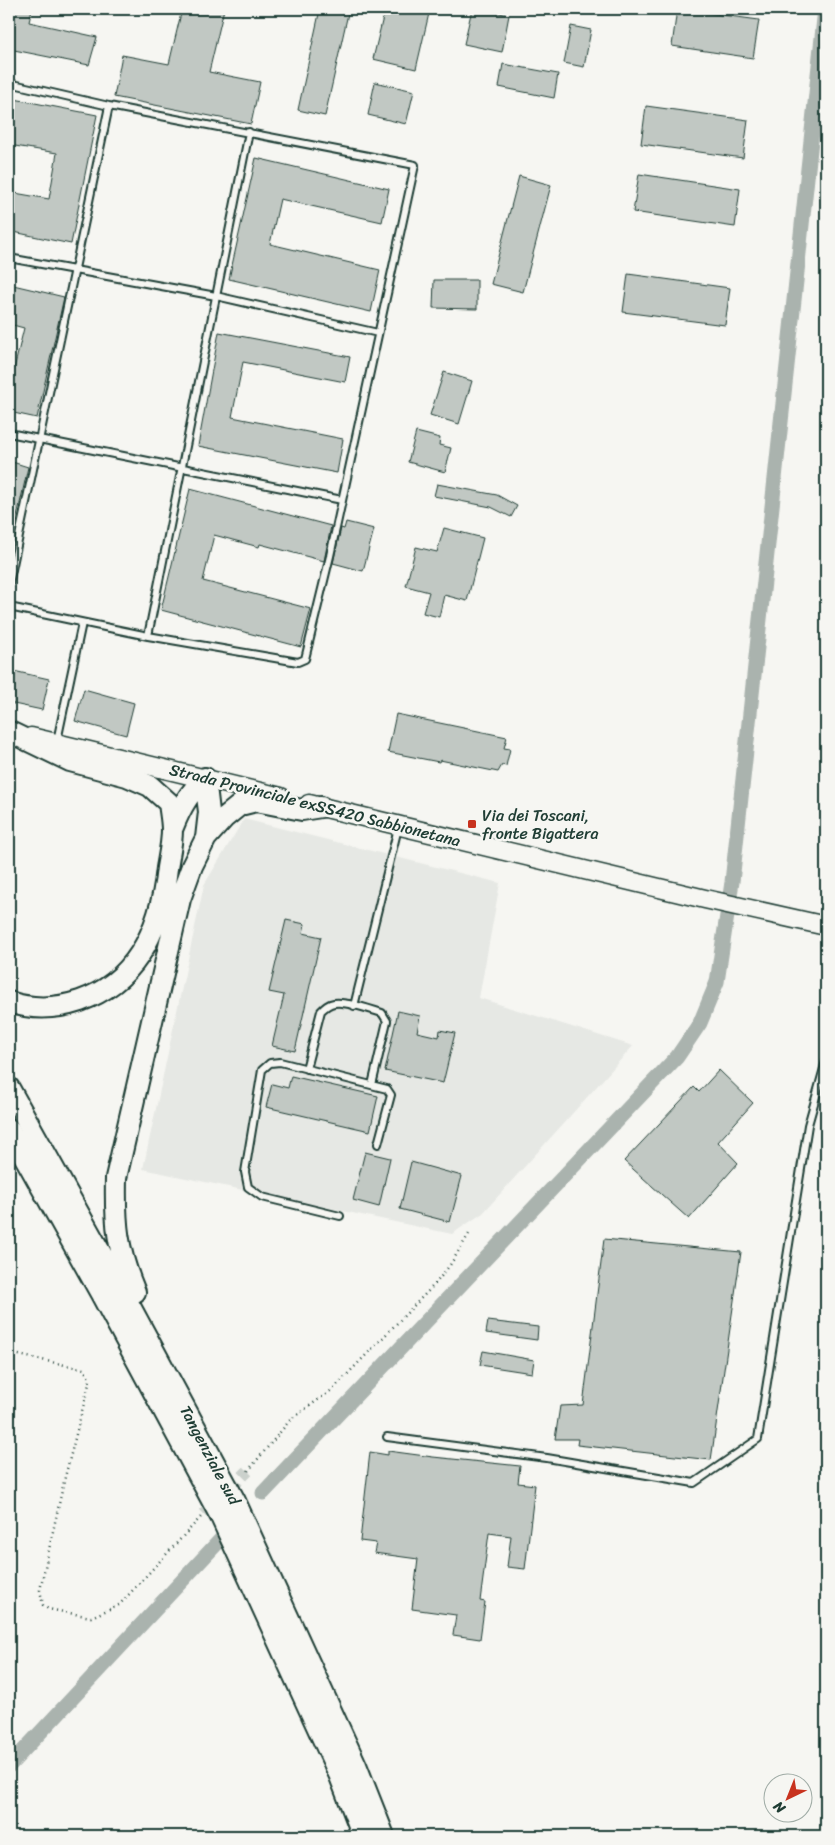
<svg xmlns="http://www.w3.org/2000/svg" width="835" height="1845" font-family="Sriracha,sans-serif">
	<style>
		.built { fill: #e6e8e4 }
		.lines { fill: none; stroke-linecap: round; stroke-linejoin: round }
		.canal { stroke: #aab3ae; stroke-width: 15 }
		.building { fill: #c1c8c3; stroke: #1f3d34 }
		.minor-tunnel { stroke: #cbd1cc; stroke-width: 12; stroke-dasharray: 12 6; stroke-linecap: butt }
		.service-casing { stroke: #1f3d34; stroke-width: 10 }
		.secondary-casing { stroke: #1f3d34; stroke-width: 21 }
		.trunk-casing { stroke: #1f3d34; stroke-width: 24 }
		.path { stroke: #1f3d34; stroke-width: 2.5; stroke-dasharray: 1 4; stroke-linecap: butt }
		.service { stroke: #f6f6f2; stroke-width: 6 }
		.secondary { stroke: #f6f6f2; stroke-width: 18 }
		.trunk { stroke: #f6f6f2; stroke-width: 20 }
		.poi-dot { fill: #c8321e; stroke: #f6f6f2; stroke-width: 2 }
		.labels { text-anchor: middle; dominant-baseline: central; stroke-width: 5; stroke-linejoin: round; paint-order: stroke }
		.street-label { font-size: 16px; fill: #1f3d34; stroke: #f6f6f2 }
		.poi-label { font-size: 16px; fill: #1f3d34; stroke: #f6f6f2; text-anchor: start }
	</style>
	<rect width="100%" height="100%" fill="#f6f6f2"/>
	<filter id="ink" filterUnits="userSpaceOnUse"><feTurbulence type="fractalNoise" baseFrequency=".02" numOctaves="2"/><feDisplacementMap in="SourceGraphic" scale="10" xChannelSelector="R" yChannelSelector="G"/><feConvolveMatrix kernelMatrix="1 2 1 2 8 2 1 2 1" color-interpolation-filters="sRGB"/></filter>
	<g filter="url(#ink)">
		<!-- built -->
		<path class="built" d="M244,819L500,883L479,998L633,1046L483,1213L452,1234L143,1169L204,885Z"/>
		<g class="lines">
			<!-- canal -->
			<path class="canal" d="M263,1493L677,1057L700,1023L717,982L732,882L825,9
				M9,1766L223,1537"/>
		</g>
		<!-- building -->
		<path class="building" d="M9,9H32L29,22L97,37L89,65L9,49Z
			M182,9H224L209,72L260,82L251,124L114,97L122,55L169,64Z
			M320,9H349L325,116L298,110Z
			M385,9H430L416,69L373,59Z
			M472,9H480L509,15L502,52L464,44Z
			M677,9L759,20L753,58L672,46Z
			M571,26L591,30L584,67L564,63Z
			M503,64L558,74L554,98L499,87Z
			M375,82L414,91L406,124L368,115Z
			M9,98L97,115L71,244L9,231V192L49,199L57,153L9,145Z
			M646,106L748,120L743,158L641,144Z
			M256,158L389,189L382,222L280,199L270,244L380,270L371,312L229,279Z
			M639,174L740,189L735,227L633,212Z
			M519,176L551,185L523,292L491,284Z
			M628,274L730,288L725,325L623,312Z
			M434,280H477V309L433,308Z
			M9,284L64,297L37,418L9,412V372L13,373L24,328L9,324Z
			M219,332L350,357L345,382L243,362L232,417L343,439L337,473L198,446Z
			M444,372L472,381L459,424L430,415Z
			M416,432L440,438L439,445L451,448L445,472L408,462Z
			M9,461L28,467L12,540L9,539Z
			M437,484L497,495L517,506L511,517L491,507L434,496Z
			M190,489L331,526L324,561L260,544L259,547L214,535L203,581L311,609L301,647L161,610Z
			M346,522L374,529L363,571L333,563L341,528L344,529Z
			M444,528L483,538L467,601L444,595L439,617L423,613L429,592L406,586L416,547L437,552Z
			M9,670L49,679L42,710L9,703Z
			M84,689L134,703L126,735L75,721Z
			M396,714L507,737L504,748L510,749L506,766L502,765L498,772L440,760L439,762L388,752Z
			M286,920L305,924L303,933L321,937L295,1051L272,1046L284,995L269,992Z
			M398,1011L420,1016L417,1032L439,1037L440,1030L455,1033L443,1083L385,1071Z
			M719,1070L753,1103L718,1142L738,1163L689,1219L624,1161L694,1087L699,1092Z
			M291,1076L378,1096L370,1131L266,1107L272,1084L288,1088Z
			M365,1152L390,1158L379,1207L353,1200Z
			M411,1162L462,1176L450,1222L400,1209Z
			M604,1239L741,1252L711,1460L577,1445L578,1439H555L560,1406L583,1405Z
			M488,1321L538,1327L537,1340L486,1333Z
			M483,1351L534,1360L532,1373L480,1365Z
			M388,1451L433,1457L520,1466L518,1483L535,1485L525,1569L507,1567L511,1536L489,1533L480,1601L485,1602L480,1639L453,1635L456,1615L412,1609L418,1559L374,1553L376,1543L360,1541L370,1452L388,1455Z"/>
		<g class="lines">
			<!-- minor-tunnel -->
			<path class="minor-tunnel" d="M204,1514L248,1471"/>
			<defs>
				<path id="service" d="M9,83L109,106L415,165L330,556L305,659L298,662L148,636L9,607
					M9,258L216,296L378,333
					M9,433L342,500
					M9,584L109,106
					M148,636L249,132
					M57,741L82,623
					M354,1006L398,828
					M306,1069L321,1011C325,1007 328,1004 334,1003C346,1001 370,1009 382,1013L387,1021L372,1085
					M340,1216L262,1197L248,1187L245,1172L262,1070L270,1063L280,1062L387,1089L391,1095L378,1144
					M387,1437L547,1458L694,1483L758,1439L808,1125L826,1061"/>
				<path id="secondary" d="M31,737L281,797
					M309,804L705,899L826,926"/>
				<path id="trunk" d="M205,778L209,812L206,838
					M173,827C181,807 189,793 205,778
					M9,1002C33,1010 56,1009 80,1001C139,980 161,926 167,868C169,856 172,843 172,830C172,821 170,812 169,803L150,786L127,776L70,761L10,732
					M9,1088L118,1284L235,1501L356,1765L384,1836
					M9,1129L101,1294L221,1517L339,1774L363,1836
					M135,1292C117,1249 115,1224 116,1178L180,899L192,866L206,838L224,818L240,805L256,801L302,810L321,807"/>
			</defs>
			<!-- service casing -->
			<use href="#service" class="service-casing"/>
			<!-- secondary casing -->
			<use href="#secondary" class="secondary-casing"/>
			<!-- trunk casing -->
			<use href="#trunk" class="trunk-casing"/>
			<!-- path -->
			<path class="path" d="M9,1353L84,1369L90,1380L65,1477L40,1590L43,1605L48,1609L91,1617L119,1605L201,1517
				M248,1471L291,1419L332,1390L436,1283L450,1265L469,1234"/>
			<!-- service -->
			<use href="#service" class="service"/>
			<!-- secondary -->
			<use href="#secondary" class="secondary"/>
			<!-- trunk -->
			<use href="#trunk" class="trunk"/>
		</g>
	</g>
	<!-- markers -->
	<rect class="poi-dot" x="467" y="819" width="10" height="10" rx="2.5"/>
	<g class="labels">
		<!-- street labels -->
		<g class="street-label">
			<text transform="translate(315 805) rotate(14)">Strada Provinciale exSS420 Sabbionetana</text>
			<text transform="translate(210 1455) rotate(62)">Tangenziale sud</text>
		</g>
		<!-- poi labels -->
		<g class="poi-label">
			<text x="482" y="815">Via dei Toscani,<tspan x="482" dy="18">fronte Bigattera</tspan></text>
		</g>
	</g>
	<!-- margin -->
	<rect width="835" height="1845" fill="none" stroke="#f6f6f2" stroke-width="30"/>
	<rect x="15" y="15" width="805" height="1815" fill="none" stroke="#1f3d34" stroke-width="2" filter="url(#ink)"/>
	<!-- north arrow -->
	<g transform="translate(788 1798) rotate(223)"><circle r="24" fill="#f6f6f2" stroke="#a0aca6"/>
	<path d="M0-4L9 19L0 12L-9 19Z" fill="#c8321e"/>
	<text y="-8" font-size="14" font-weight="bold" text-anchor="middle" fill="#1f3d34">N</text>
	</g>
</svg>
